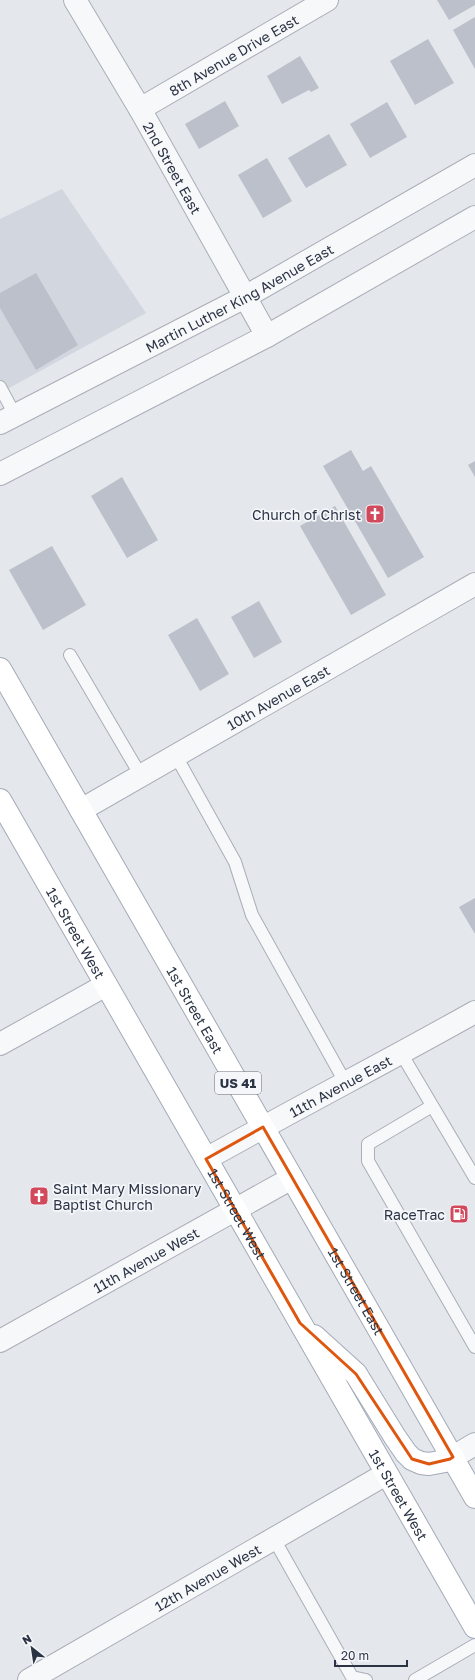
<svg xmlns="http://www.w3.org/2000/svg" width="475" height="1680" font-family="'Golos Text',sans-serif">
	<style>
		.built { fill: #d2d6de }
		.building { fill: #bbc0ca }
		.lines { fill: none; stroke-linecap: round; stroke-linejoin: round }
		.service-casing { stroke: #a9aeb7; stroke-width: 14 }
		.minor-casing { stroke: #a9aeb7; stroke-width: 24 }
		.tertiary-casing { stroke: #a9aeb7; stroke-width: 24 }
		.primary-casing { stroke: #a3abb8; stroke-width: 24 }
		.service { stroke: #f7f8fa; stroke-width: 12 }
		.minor { stroke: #f7f8fa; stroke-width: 22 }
		.tertiary { stroke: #f7f8fa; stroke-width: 22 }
		.primary { stroke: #fff; stroke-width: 22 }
		.marked { fill: none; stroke: #df570f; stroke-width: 3; stroke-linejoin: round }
		.labels { text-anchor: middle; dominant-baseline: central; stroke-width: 3.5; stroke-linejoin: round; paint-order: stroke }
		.shield { fill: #f4f6f9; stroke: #676e7b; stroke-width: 1 }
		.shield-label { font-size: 13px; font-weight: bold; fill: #2b3445 }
		.street-label { font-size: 14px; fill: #2b3445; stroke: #f4f6f9 }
		.poi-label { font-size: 14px; fill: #2b3445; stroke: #f4f6f9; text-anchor: end }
	</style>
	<rect width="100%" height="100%" fill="#e4e7ec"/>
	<!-- built -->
	<path class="built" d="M62,189L146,313L0,393V219Z"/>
	<!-- building -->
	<path class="building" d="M437,0H475V5L449,20Z
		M475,17V69L453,30Z
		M428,39L454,83L415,105L390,61Z
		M300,56L319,88L311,92L309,90L282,104L267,76Z
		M225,101L239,126L199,149L185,124Z
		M387,102L407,137L370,158L350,124Z
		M329,134L347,165L306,188L288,158Z
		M267,158L292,201L263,218L238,175Z
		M36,273L78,345L36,370L0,308V293Z
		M351,450L363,471L371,466L424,557L388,578L323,466Z
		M475,461V477L468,465Z
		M122,477L158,540L127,558L91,496Z
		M335,506L386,595L351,615L300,526Z
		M52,546L86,605L43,630L9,570Z
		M259,601L282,642L254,658L231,617Z
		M197,618L229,674L200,691L168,635Z
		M475,898V934L459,907Z"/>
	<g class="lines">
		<defs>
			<path id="service" d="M0,387L15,415
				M70,655L141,776
				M176,756L235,862L252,915L345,1082
				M401,1053L475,1178
				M432,1106L368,1144V1161L475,1347
				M274,1539L352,1677L366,1680
				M415,1680L475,1645"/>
			<g id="minor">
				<path id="s1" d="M75,0L140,109L267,336"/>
				<path id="s2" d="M140,109L327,0"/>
				<path id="s3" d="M81,810L475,584"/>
				<path d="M0,1044L106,985"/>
				<path id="s4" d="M206,1159C295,1109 386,1062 475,1012"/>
				<path id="s5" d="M0,1341L292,1178"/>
				<path d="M453,1457L475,1444"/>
				<path id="s6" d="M29,1680L386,1474"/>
			</g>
			<g id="tertiary">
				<path id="s7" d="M0,423L245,297L475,165"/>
				<path d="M0,474L267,336L475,217"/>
			</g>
			<g id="primary">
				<path id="s8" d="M0,669L475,1497"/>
				<path id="s9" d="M0,800L475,1627"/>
				<path d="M314,1336L356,1374L395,1437L406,1453L412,1459L421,1463L429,1464L445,1461L453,1457"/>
			</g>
		</defs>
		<!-- service casing -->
		<use href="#service" class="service-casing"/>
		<!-- minor casing -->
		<use href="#minor" class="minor-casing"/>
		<!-- tertiary casing -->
		<use href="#tertiary" class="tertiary-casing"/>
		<!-- primary casing -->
		<use href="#primary" class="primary-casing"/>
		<!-- service -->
		<use href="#service" class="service"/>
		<!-- minor -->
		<use href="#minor" class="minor"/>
		<!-- tertiary -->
		<use href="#tertiary" class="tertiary"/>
		<!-- primary -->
		<use href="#primary" class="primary"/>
	</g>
	<!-- marked area -->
	<path class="marked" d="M263,1127L453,1457L450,1459L429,1464L412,1459L356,1374L300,1323L206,1159Z"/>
	<!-- icons -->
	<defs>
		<symbol id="church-square" viewBox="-11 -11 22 22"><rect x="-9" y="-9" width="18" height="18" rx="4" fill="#d1495b" stroke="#f4f6f9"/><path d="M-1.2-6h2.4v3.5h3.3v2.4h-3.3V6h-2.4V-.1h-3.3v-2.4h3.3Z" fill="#fff"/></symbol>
		<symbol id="fuel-square" viewBox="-11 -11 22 22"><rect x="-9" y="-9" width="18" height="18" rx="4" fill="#d1495b" stroke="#f4f6f9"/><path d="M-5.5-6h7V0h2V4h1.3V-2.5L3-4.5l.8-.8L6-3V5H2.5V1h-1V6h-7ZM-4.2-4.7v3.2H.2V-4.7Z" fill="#fff"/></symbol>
	</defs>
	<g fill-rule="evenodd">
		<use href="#church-square" x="364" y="503" width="22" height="22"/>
		<use href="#church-square" x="28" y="1185" width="22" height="22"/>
		<use href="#fuel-square" x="448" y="1203" width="22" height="22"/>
	</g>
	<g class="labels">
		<!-- shield labels -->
		<rect class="shield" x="215" y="1072" width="46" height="22" rx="3"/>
		<g class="shield-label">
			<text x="238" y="1083">US 41</text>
		</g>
		<!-- street labels -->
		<g class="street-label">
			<text stroke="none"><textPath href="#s2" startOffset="108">8th Avenue Drive East</textPath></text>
			<text stroke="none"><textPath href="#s1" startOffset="194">2nd Street East</textPath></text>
			<text stroke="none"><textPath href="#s7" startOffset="270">Martin Luther King Avenue East</textPath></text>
			<text stroke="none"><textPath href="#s3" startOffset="227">10th Avenue East</textPath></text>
			<text stroke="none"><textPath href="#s9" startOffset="153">1st Street West</textPath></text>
			<text stroke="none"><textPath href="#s8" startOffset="393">1st Street East</textPath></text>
			<text stroke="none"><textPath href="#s4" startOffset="153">11th Avenue East</textPath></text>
			<text stroke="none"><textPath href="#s9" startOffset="477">1st Street West</textPath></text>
			<text stroke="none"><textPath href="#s5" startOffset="167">11th Avenue West</textPath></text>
			<text stroke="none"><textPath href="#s8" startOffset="717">1st Street East</textPath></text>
			<text stroke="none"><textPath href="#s9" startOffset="801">1st Street West</textPath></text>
			<text stroke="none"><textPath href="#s6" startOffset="206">12th Avenue West</textPath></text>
		</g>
		<!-- poi labels -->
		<g class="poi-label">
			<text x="361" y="514">Church of Christ</text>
			<text x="53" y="1188" text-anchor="start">Saint Mary Missionary<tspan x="53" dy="16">Baptist Church</tspan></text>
			<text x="445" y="1214">RaceTrac</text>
		</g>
	</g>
	<!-- north arrow -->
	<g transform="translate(32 1648) rotate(330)" stroke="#f4f6f9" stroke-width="3" paint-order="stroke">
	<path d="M0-3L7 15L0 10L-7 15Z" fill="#2b3445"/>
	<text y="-6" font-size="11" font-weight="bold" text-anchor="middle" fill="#2b3445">N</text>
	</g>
	<!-- scale -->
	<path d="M335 1660v6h72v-6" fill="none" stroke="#2b3445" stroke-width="2"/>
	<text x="341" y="1660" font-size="12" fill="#2b3445" stroke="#f4f6f9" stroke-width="3" paint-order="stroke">20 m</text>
</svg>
